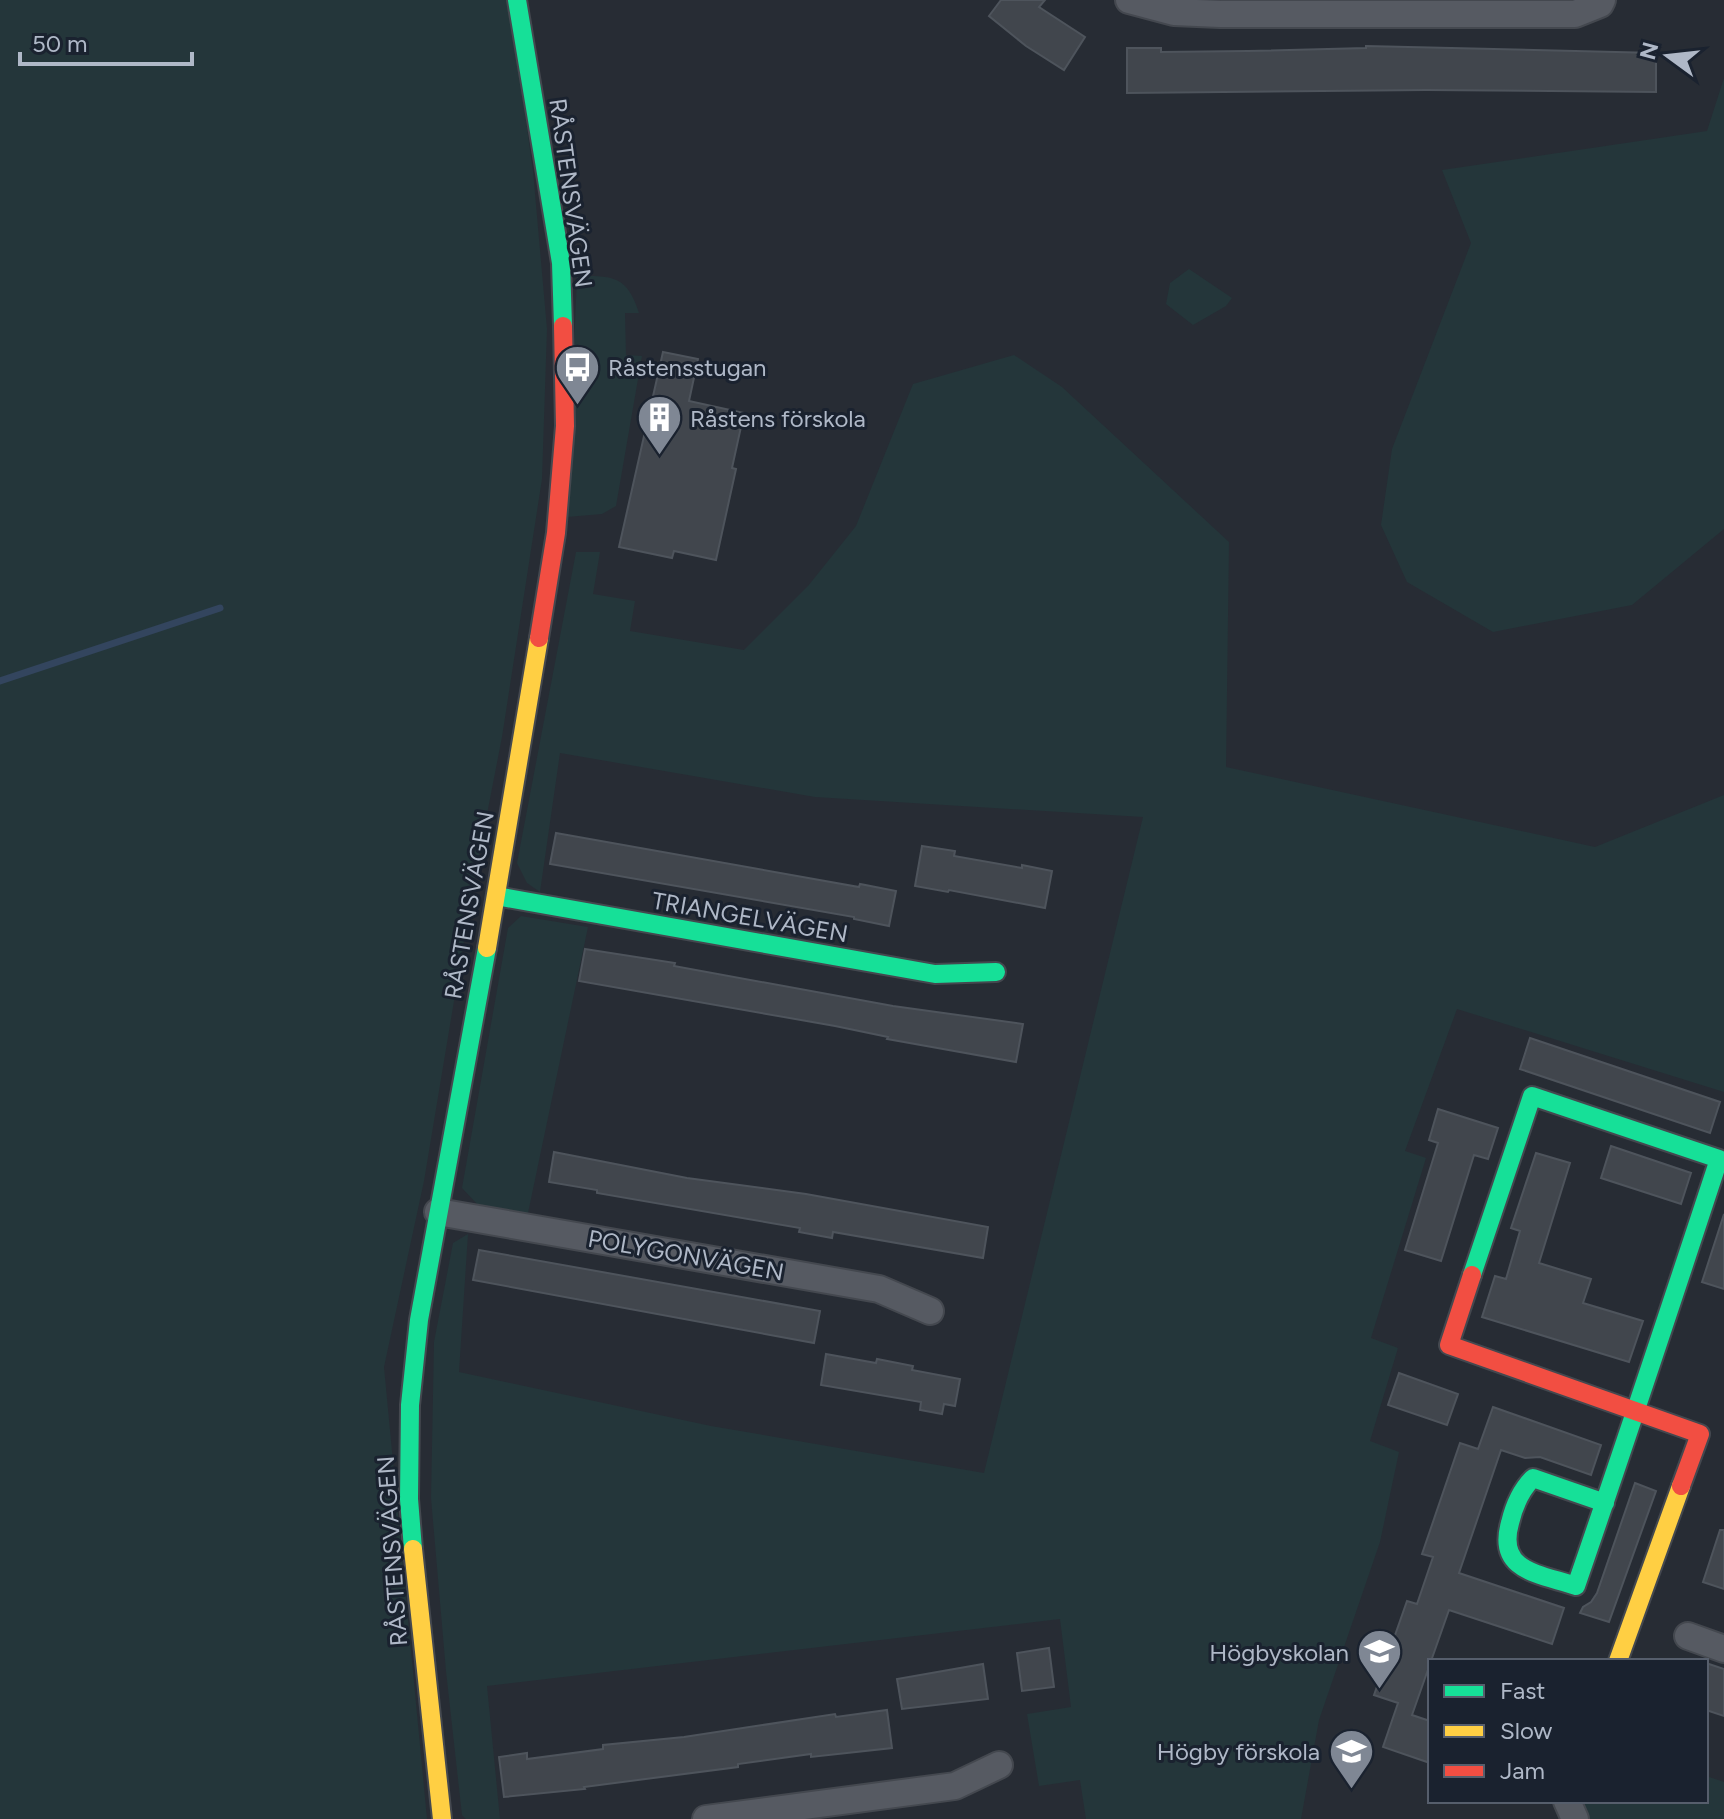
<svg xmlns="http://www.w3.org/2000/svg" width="1724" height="1819" font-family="Figtree,sans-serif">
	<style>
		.green { fill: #24363a }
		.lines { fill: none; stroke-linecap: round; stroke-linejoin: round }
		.stream { stroke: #33455e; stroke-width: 7 }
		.building { fill: #41464d; stroke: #4e545c; stroke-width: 2 }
		.street-casing { stroke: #44484f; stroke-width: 30 }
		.fast-casing { stroke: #44484f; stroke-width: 22 }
		.slow-casing { stroke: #44484f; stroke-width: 22 }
		.jam-casing { stroke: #44484f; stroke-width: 22 }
		.street { stroke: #565a62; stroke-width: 26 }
		.fast { stroke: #16e098; stroke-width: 18 }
		.slow { stroke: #ffcf43; stroke-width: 18 }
		.jam { stroke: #f24e42; stroke-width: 18 }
		.labels { text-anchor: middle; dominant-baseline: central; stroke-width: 6; stroke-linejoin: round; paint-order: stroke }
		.street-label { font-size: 24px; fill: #afb8c7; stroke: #1a222f }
		.poi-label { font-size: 24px; fill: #afb8c7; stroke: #1a222f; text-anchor: start }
	</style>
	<rect width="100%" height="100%" fill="#272c34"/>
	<!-- green -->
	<path class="green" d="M0,0H509L533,171L547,329L542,479L502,737L474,881L424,1181L384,1367L427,1819H0Z
		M1724,78V529L1632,605L1493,632L1407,582L1381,525L1392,449L1471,243L1442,170L1707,131Z
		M1189,269L1232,298L1226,306L1193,325L1166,304L1170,283Z
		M577,276C613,276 627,275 639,313H625L626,355L642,356L616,506L602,514L567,517Z
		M1014,355L1062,387L1229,542L1226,767L1595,847L1724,795V1092L1457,1009L1405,1151L1426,1158L1371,1338L1398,1348L1370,1441L1399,1452L1380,1542L1319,1720L1301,1819H1086L1080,1780L1039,1786L1027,1714L1071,1707L1060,1619L487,1686L500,1819H466L462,1815L446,1671L431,1498L434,1342L453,1243L468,1234L459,1372L711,1426L984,1473L1143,817L815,797L560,753L540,892L527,883L517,863L576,552H600L593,594L635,601L630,631L744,650L808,586L856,526L913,384Z
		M521,916L588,927L528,1213L479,1206L462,1188L508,928Z
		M1706,1776L1724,1782V1819H1575L1582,1801H1706Z"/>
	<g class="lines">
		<!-- stream -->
		<path class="stream" d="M0,681L220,608"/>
	</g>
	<!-- building -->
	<path class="building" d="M1001,0H1045L1039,7L1085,37L1064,70L1026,46L989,16Z
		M1366,46L1656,53V92L1426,90L1127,93V48H1161V52L1248,51L1366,48Z
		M663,352L698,359L689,401L744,413L732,468L736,469L716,560L674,551L672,558L619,547Z
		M556,833L859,887L860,884L896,891L889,926L854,919V917L550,864Z
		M922,846L955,851L954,856L1022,868V865L1052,871L1045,908L949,890L948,892L915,886Z
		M585,949L675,963L674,966L893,1006L1023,1024L1016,1062L887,1039L888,1037L835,1026L579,981Z
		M1530,1038L1720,1102L1710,1133L1520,1069Z
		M1438,1109L1498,1128L1488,1159L1474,1155L1441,1261L1405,1250L1438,1143L1429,1140Z
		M1611,1146L1691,1173L1681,1204L1601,1178Z
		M554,1152L687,1178L806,1194L988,1227L983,1258L833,1232L832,1238L799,1232L800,1228L597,1193V1190L549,1182Z
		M1536,1153L1570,1163L1539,1263L1591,1279L1583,1303L1643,1321L1629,1362L1482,1317L1495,1276L1506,1279L1520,1231L1511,1228Z
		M1724,1214V1289L1702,1282Z
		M479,1250L820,1311L814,1343L473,1280Z
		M826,1354L876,1363L877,1359L913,1366L912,1370L960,1379L955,1406L944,1404L942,1414L920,1410L921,1402L821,1385Z
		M1399,1373L1458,1394L1447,1425L1388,1405Z
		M1493,1407L1601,1445L1591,1475L1540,1457L1525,1458L1501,1450L1459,1573L1564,1608L1552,1644L1449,1610L1412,1715L1430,1721V1763L1383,1747L1398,1703L1374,1695L1407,1601L1417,1604L1433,1557L1422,1554L1460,1443L1478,1449Z
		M1635,1483L1656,1491L1609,1622L1580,1613L1583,1607L1591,1602L1597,1593Z
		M1720,1530H1724V1589L1703,1582Z
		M1049,1648L1054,1687L1022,1691L1017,1653Z
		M1706,1663L1724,1669V1716L1706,1710Z
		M983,1664L988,1699L902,1709L897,1679Z
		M887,1710L892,1748L811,1757V1754L738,1764V1767L584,1787L585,1789L504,1797L499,1757L527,1753V1759L603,1749V1745L684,1737L835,1714L836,1717Z"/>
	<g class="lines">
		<defs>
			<path id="street" d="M1129,0L1174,12L1220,14H1575L1600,4L1602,0
				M438,1212L879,1289L930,1311
				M1688,1636L1724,1649
				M1567,1801L1575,1819
				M706,1819L955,1786L999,1765"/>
			<path id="fast" d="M517,0L561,263L563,326
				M496,896L935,974L996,972
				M1472,1275L1532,1096L1719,1159C1672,1302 1625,1444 1576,1586C1541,1574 1496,1572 1510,1523C1514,1506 1521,1490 1533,1478L1605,1503
				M413,1549L409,1499L410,1405L419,1320L487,948"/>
			<path id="slow" d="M487,948L539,638
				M413,1549L442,1819
				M1618,1661L1681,1486"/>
			<path id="jam" d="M539,638L556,533L565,426L563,326
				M1472,1275L1449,1345L1700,1434L1681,1486"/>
		</defs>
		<!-- street casing -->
		<use href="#street" class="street-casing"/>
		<!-- fast casing -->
		<use href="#fast" class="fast-casing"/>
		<!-- slow casing -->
		<use href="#slow" class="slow-casing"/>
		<!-- jam casing -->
		<use href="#jam" class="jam-casing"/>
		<!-- street -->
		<use href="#street" class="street"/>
		<!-- fast -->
		<use href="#fast" class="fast"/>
		<!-- slow -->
		<use href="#slow" class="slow"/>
		<!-- jam -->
		<use href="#jam" class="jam"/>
	</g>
	<!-- icons -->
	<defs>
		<symbol id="bus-pin" viewBox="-11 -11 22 30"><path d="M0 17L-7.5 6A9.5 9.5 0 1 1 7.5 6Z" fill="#7f8794" stroke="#1a222f"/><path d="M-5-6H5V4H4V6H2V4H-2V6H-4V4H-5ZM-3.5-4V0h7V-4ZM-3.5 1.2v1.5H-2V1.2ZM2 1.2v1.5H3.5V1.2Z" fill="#fff"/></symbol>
		<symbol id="building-pin" viewBox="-11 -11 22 30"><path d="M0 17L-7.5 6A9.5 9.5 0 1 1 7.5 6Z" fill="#7f8794" stroke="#1a222f"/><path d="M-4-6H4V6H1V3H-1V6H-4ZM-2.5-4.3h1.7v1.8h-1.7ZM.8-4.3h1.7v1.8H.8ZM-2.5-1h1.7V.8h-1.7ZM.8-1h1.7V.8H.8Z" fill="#fff"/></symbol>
		<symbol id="school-pin" viewBox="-11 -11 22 30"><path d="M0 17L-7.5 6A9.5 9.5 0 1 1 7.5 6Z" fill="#7f8794" stroke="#1a222f"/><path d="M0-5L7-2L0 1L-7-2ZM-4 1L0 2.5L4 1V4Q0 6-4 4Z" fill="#fff"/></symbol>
	</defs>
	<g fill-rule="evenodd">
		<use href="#bus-pin" x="552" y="342" width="51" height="69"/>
		<use href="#building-pin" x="634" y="392" width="51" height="69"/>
		<use href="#school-pin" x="1354" y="1626" width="51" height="69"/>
		<use href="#school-pin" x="1326" y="1726" width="51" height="69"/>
	</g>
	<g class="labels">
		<!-- street labels -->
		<g class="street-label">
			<text transform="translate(571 193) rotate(82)">RÅSTENSVÄGEN</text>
			<text transform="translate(469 905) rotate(-80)">RÅSTENSVÄGEN</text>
			<text transform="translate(750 917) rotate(10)">TRIANGELVÄGEN</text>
			<text transform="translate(686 1255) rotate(10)">POLYGONVÄGEN</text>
			<text transform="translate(392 1551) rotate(-94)">RÅSTENSVÄGEN</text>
		</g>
		<!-- poi labels -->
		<g class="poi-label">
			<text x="608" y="367">Råstensstugan</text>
			<text x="690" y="418">Råstens förskola</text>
			<text x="1349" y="1652" text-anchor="end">Högbyskolan</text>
			<text x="1320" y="1751" text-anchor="end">Högby förskola</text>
		</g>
	</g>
	<!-- legend -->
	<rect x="1428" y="1659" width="280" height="144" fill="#1a222f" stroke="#565e6c" stroke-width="2"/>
	<rect x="1444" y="1685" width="40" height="12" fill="#16e098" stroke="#565e6c" stroke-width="2"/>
	<text x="1500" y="1699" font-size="24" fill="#afb8c7">Fast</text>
	<rect x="1444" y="1725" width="40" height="12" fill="#ffcf43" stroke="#565e6c" stroke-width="2"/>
	<text x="1500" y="1739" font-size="24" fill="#afb8c7">Slow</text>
	<rect x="1444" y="1765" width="40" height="12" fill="#f24e42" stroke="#565e6c" stroke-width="2"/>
	<text x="1500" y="1779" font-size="24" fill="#afb8c7">Jam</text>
	<!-- north arrow -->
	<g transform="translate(1668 56) rotate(285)" stroke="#1a222f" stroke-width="6" paint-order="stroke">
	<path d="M0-6L14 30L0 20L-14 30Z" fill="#afb8c7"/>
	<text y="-12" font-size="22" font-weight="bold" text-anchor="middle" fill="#afb8c7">N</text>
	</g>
	<!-- scale -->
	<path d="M20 52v12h172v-12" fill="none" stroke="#afb8c7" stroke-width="4"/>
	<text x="32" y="52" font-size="24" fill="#afb8c7" stroke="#1a222f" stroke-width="6" paint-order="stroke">50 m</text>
</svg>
